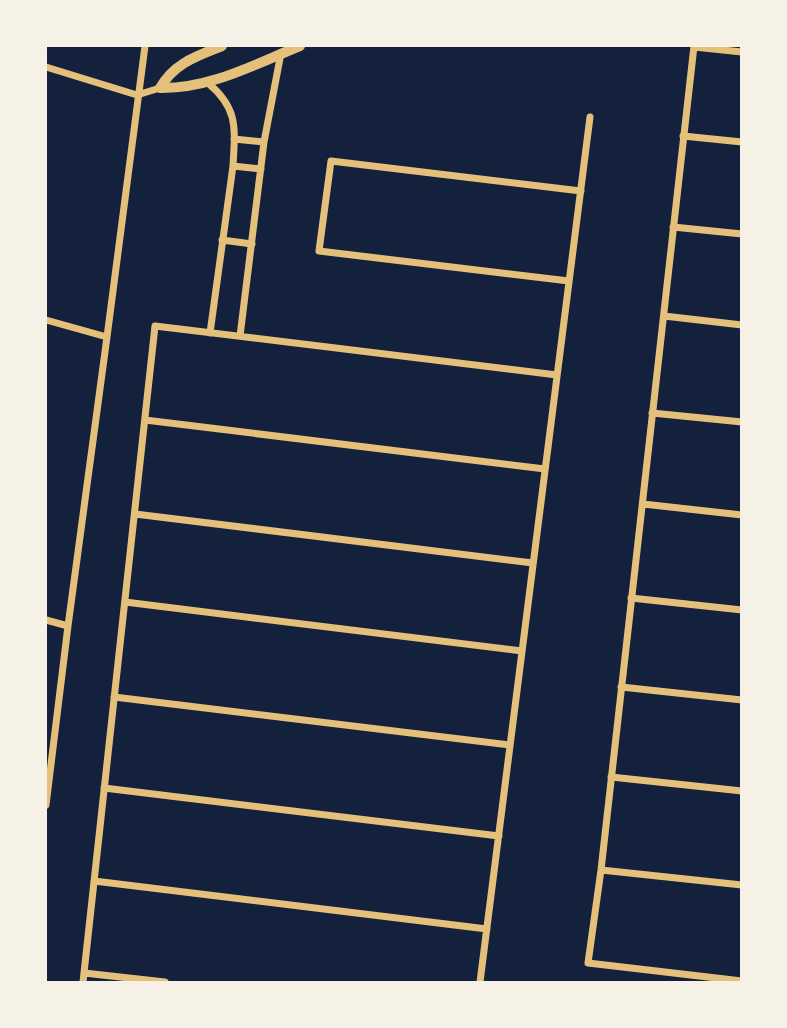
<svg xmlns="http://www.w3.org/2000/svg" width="787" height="1028" font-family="Lato,sans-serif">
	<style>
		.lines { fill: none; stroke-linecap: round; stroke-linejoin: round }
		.minor { stroke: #e5c07b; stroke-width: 7 }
		.tertiary { stroke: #e5c07b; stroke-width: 10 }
	</style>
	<rect width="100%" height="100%" fill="#14213d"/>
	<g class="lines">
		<!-- minor -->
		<path class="minor" d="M694,46L601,870L588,963L742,981
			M694,47L742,52
			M46,67L137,95L160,88
			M208,83C239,109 235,129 233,166L210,333
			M683,136L742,142
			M234,139L264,142
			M233,166L261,169
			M673,227L742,234
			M222,240L252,244
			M569,281L319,251L331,161L581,191
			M664,316L742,325
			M46,320L107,337L68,626L46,620
			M240,336L264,142L281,53
			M107,337L145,46
			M652,413L742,422
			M145,420L545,469
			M643,504L742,515
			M135,514L533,563
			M631,598L742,610
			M125,602L522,651
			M621,687L742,700
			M114,697L510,745
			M611,777L742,791
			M104,788L499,836
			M46,805L68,626
			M601,870L742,885
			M94,881L487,929
			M84,973L165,982
			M83,982L155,326L557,375
			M480,982L590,117"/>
		<!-- tertiary -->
		<path class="tertiary" d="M222,46C197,56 174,63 160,88C210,89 255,64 300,46"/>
	</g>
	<!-- border -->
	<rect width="787" height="1028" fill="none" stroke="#f6f1e7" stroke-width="94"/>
</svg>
